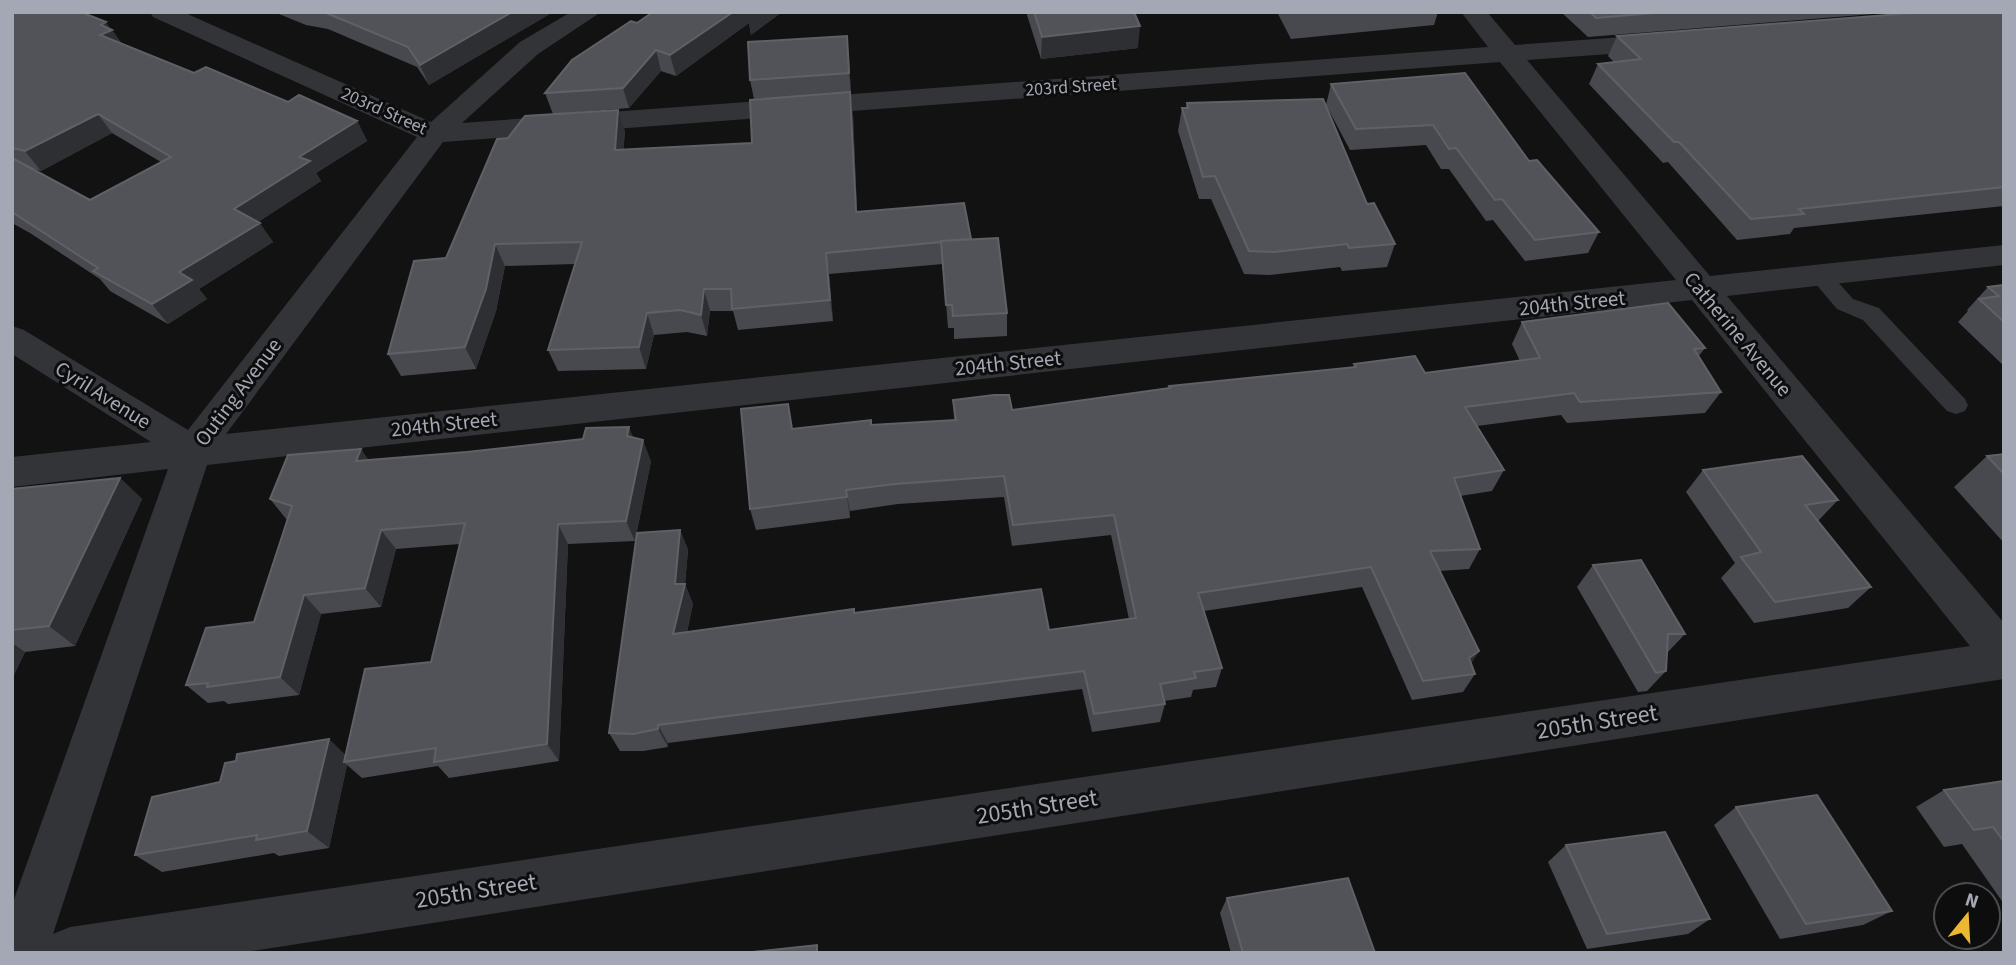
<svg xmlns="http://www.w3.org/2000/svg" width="2016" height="965" font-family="'Source Sans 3',sans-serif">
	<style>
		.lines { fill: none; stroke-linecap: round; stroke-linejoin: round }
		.lane { fill: #333438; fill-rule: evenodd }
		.street { fill: #333438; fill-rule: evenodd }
		.wall { fill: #48494e; fill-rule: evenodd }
		.shaded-wall { fill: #2e2f32 }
		.building { fill: #525359; stroke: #5f6167; stroke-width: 2 }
		.labels { text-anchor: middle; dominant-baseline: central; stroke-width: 6; stroke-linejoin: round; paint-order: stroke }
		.far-street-label { font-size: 18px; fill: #a4a8b4; stroke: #0d0d0e }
		.street-label { font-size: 21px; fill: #a4a8b4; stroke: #0d0d0e }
		.near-street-label { font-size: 24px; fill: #a4a8b4; stroke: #0d0d0e }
	</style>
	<rect width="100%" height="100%" fill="#121213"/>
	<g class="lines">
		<!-- lane -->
		<path class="lane" d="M1821,270L1829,272L1853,299L1879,308L1965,399L1968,405L1965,411L1956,414L1947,411L1863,320L1837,309L1810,277L1813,272Z"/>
		<!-- street -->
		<path class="street" d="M150,12H183L431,122L520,42L571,12H601L538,54L462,123L1488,47L1461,12H1487L1515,45L1664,34L1673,36L1677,42L1673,48L1664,50L1527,60L1710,276L2004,245V265L1727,296L2004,623V679L239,953H12V905L168,469L12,487V457L151,442L12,354V326L24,330L188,430L417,137L153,17ZM1500,62L1676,280L226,434L443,142ZM1692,300L1970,646L70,927L53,934L207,465Z"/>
	</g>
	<!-- wall -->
	<path class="wall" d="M12,12L110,29L112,30L122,44L194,73L288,102L357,121L367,141L316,173L321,181L258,222L273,242L199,289L207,299L168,324L110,291L100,279L30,233L12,223ZM112,133L161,162L90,200L33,169L41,171Z
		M274,12H553L429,85L417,67L328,29L306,25Z
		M653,12H782L751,35L749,23L676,76L661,71L629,108L553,114L545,93L637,23Z
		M1026,12H1134L1138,48L1041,59Z
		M1277,12H1438L1434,25L1291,39Z
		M1561,12H1897L1588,37Z
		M2004,12V206L1794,228L1790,234L1737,240L1668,162L1663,163L1589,84L1598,64L1614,62L1608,56L1617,36Z
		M847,36L851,92L754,99L750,80Z
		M1331,84L1529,161L1599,232L1588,253L1525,261L1493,220L1486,221L1449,169H1441L1426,145L1350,150L1326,105Z
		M1187,103L1367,204L1395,244L1387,267L1342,271L1340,267L1269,275L1244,274L1211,199H1199L1178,131L1182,108H1186Z
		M853,114L857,212L971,239L1007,313V336L954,339V328H948L943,264L829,274L833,321L738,330L733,311H710L707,336L687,332L654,335L646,369L558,371L548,350L575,264L505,266L496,311L476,369L401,376L388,354L446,258L508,138L625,131L623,150L752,143Z
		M2004,285V366L1958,322L1968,311L1967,310L1988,287Z
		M1522,322L1705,348L1698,357L1721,392L1705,413L1567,423L1561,415L1477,426L1504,470L1492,491L1460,496L1480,549L1469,569L1439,571L1479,651L1471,663L1475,674L1463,692L1412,700L1362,587L1204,611L1222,668L1216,687L1193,690L1191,697L1164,701L1165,704L1160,722L1092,732L1082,689L668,743V747L643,751H620L609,733L680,530L688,550L685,584L693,604L687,632L855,613L1049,630L1129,619L1111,535L1012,546L1004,497L898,504L850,511V518L756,530L750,509L793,429L954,420L953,400L1012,410L1168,389L1169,386L1353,368L1354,364L1425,373L1520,361L1512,344Z
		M633,437L651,461L635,541L568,544L559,761L449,778L438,766L362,778L347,765L329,848L279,856L274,853L162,872L135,855L346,755L431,662L460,544L396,549L381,607L321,614L299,695L228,704L224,701L208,703L186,685L254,622L287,520L270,499L361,449L368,460Z
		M2004,454V543L1954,487L1987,456Z
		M1703,470L1838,500L1818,521L1871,587L1848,608L1754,623L1721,578L1735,563L1686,492Z
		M120,478L142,499L75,646L25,652L12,679V489Z
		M1593,565L1685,634L1667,653L1666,671L1647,691L1638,692L1577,587Z
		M2004,781V904L1962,844L1944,847L1916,807L1944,790Z
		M1736,807L1892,911L1863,925L1780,939L1714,825Z
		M1566,845L1710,919L1688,934L1587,949L1548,862Z
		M1227,898L1375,953H1231L1220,913Z"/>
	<!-- shaded-wall -->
	<path class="shaded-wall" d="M512,12H553L429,85L420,65Z
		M733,12H782L751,35L749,23L676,76L670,55Z
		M106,22L111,30H112L125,49L100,35L101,25Z
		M1140,26L1138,48L1041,59L1042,37Z
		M847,36L849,55L851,92L849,73Z
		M656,50L661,71L629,108L623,88Z
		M850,92L853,114L858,234L856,212Z
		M618,110L625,131L622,172L615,150Z
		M98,114L112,133L41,171L25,151Z
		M357,121L367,141L316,173L321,181L247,229L234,209L299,157Z
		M260,223L273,242L199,289L207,299L168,324L152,304L179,272Z
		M495,244L505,266L496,311L476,369L465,347Z
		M826,253L829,274L833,321L830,300Z
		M704,289L710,311L707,336L701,315Z
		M647,313L654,335L646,369L639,347Z
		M629,427L637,447L627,436Z
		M643,440L651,461L635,541L626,521Z
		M361,449L375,469L356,461Z
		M120,478L142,499L75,646L49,626Z
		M846,490L850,511V518Z
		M558,524L568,544L559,761L547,744Z
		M381,530L396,549L381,607L365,588Z
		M680,530L688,550L685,584L693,604L682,653L673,634L675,584Z
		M304,595L321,614L299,695L280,677Z
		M12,643L25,652L12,679Z
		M1479,651L1467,670L1469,658Z
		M658,725L668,743V747L658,729Z
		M329,739L349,758L344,762L347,765L329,848L307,831Z"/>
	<!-- building -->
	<path class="building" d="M12,12H81L106,22L101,25L112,30L100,35L194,73L206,67L288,102L299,95L357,121L299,157L310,161L234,209L260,223L179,272L192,280L152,304L93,271L98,268L12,212V158L90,200L171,157L98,114L25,151L12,148Z
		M324,12H512L420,65L408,47Z
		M653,12H733L670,55L656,50L623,88L545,93L572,60L631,21L637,23Z
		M1034,12H1134L1140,26L1042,37Z
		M1590,12H1665L1596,18Z
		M1926,12H2004V187L1799,209L1804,214L1751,219L1679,142H1674L1598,64L1641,59L1617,36Z
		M847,36L849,73L750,80L748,42Z
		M1465,73L1529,161L1537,160L1599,232L1535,240L1502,199L1495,200L1456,148L1449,149L1433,125L1356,129L1331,84Z
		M850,92L856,212L964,203L971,239L941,241V242L826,253L830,300L732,309L731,289H704L701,315L680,310L647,313L639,347L548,350L582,242L495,244L486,289L465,347L388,354L414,261L446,258L497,139L508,138L525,116L618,110L615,150L752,143L750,100Z
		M1323,99L1367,204L1374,203L1395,244L1349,248L1347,244L1274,252L1249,251L1215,176L1203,177L1182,108H1188L1187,103Z
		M998,238L1007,313L953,316L952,305H946L941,241Z
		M2004,285V322L1979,299L1999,296L1988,287Z
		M1668,303L1705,348L1694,349L1721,392L1580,402L1574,393L1465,407L1504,470L1454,478L1480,549L1430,551L1479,651L1469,658L1475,674L1423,681L1371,567L1198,593L1222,668L1194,672L1196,678L1160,684L1165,704L1094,714L1084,671L658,725V729L633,734L609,733L637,533L680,530L675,584H685L673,634L854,609V613L1041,589L1049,630L1136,618L1114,515L1013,525L1004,476L895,484L846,490L847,497L750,509L741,409L788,404L792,429L871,420V425L956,420L953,400L994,395H1009L1012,410L1170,388L1169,386L1356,367L1354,364L1415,356L1425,373L1540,358L1522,322Z
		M629,427L627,436L643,440L626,521L558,524L547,744L434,762L436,748L344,762L365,669L431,662L465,523L381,530L365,588L304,595L280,677L207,687L208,683L186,685L206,628L254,622L292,506L270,499L288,455L361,449L356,461L467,452L583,439L586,428Z
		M2004,454V474L1987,456Z
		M1802,456L1838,500L1805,505L1871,587L1775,602L1741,557L1761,552L1703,470Z
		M120,478L49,626L12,630V489Z
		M1641,560L1685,634H1668L1666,671L1656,673L1593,565Z
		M329,739L307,831L256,840L257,835L135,855L152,797L220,782L225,763L236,761L237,754Z
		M2004,781V842L1993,827L1974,830L1944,790Z
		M1817,795L1892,911L1806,924L1736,807Z
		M1665,832L1710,919L1607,934L1566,845Z
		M1348,878L1375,953H1243L1227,898Z
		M817,945V953H743Z"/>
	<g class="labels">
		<!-- far-street labels -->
		<g class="far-street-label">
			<text transform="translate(1071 87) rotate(-4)">203rd Street</text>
			<text transform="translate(384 111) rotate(24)">203rd Street</text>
		</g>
		<!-- street labels -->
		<g class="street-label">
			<text transform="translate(1572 303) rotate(-6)">204th Street</text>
			<text transform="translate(1738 334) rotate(50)">Catherine Avenue</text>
			<text transform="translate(1008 363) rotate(-6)">204th Street</text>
			<text transform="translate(238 392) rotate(-53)">Outing Avenue</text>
			<text transform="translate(103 395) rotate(32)">Cyril Avenue</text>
			<text transform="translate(444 424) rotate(-6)">204th Street</text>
		</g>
		<!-- near-street labels -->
		<g class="near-street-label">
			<text transform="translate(1597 722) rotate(-9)">205th Street</text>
			<text transform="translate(1037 807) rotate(-9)">205th Street</text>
			<text transform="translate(476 891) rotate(-9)">205th Street</text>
		</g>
	</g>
	<!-- border -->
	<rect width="2016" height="965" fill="none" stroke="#a4a8b4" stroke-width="28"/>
	<!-- north arrow -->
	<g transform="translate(1967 916) rotate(18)"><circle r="33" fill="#0d0d0e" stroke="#494b50" stroke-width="2"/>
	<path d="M0-5L12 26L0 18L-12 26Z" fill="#ecb731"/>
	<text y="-10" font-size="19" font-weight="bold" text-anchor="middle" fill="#a4a8b4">N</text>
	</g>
</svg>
